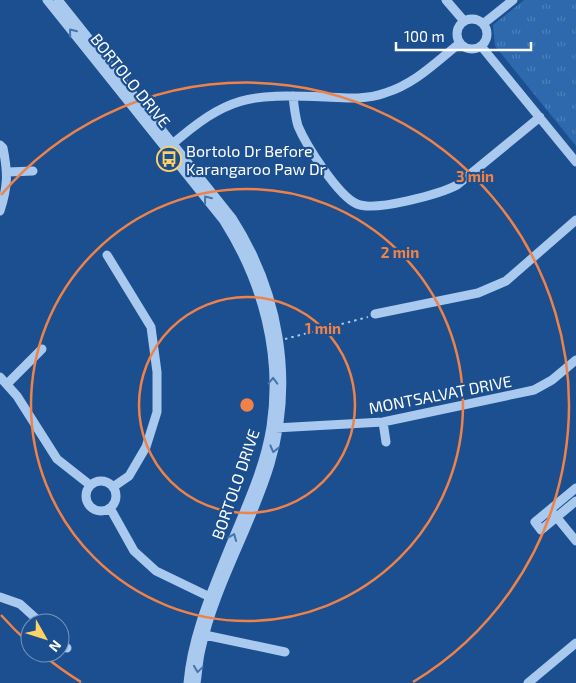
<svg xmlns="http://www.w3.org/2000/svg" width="576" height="683" font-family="'Exo 2',sans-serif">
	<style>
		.grass { fill: url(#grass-tufts) }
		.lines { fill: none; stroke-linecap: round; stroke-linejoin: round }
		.path { stroke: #a9c9ee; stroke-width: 2; stroke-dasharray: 2.5 4; stroke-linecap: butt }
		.minor { stroke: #a9c9ee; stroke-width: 9 }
		.oneway { stroke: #4674ac }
		.ring { fill: none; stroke: #ee8249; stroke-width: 2.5 }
		.labels { text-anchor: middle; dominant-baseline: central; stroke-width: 4.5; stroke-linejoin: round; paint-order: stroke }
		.street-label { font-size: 16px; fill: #fff; stroke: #1b4f8f }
		.poi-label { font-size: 16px; fill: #fff; stroke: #1b4f8f; text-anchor: start }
		.centre { fill: #ee8249; stroke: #1b4f8f; stroke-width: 2.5 }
		.ring-label { font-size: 15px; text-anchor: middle; font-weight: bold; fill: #ee8249; stroke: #1b4f8f; stroke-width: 4.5; stroke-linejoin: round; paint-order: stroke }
	</style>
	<defs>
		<pattern id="grass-tufts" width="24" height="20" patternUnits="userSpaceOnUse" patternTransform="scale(1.25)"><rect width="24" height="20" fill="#2e69ad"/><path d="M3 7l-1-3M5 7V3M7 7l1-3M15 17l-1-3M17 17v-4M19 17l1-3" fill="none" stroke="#4d80b9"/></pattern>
	</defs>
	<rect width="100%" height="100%" fill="#1b4f8f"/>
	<!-- grass -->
	<path class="grass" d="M524,0H576V146L495,46L493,25Z"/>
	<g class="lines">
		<!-- path -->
		<path class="path" d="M285,339L368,317"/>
		<!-- minor -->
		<path class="minor" d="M47,0L224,221C263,283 282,354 271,427C264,472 242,515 226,556C209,598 192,638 188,683
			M58,0L232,218C279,291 295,380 270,464C251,527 215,585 201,649C198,660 198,672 196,683
			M446,0L464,21
			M457 34a15 15 0 1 1 30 0a15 15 0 1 1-30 0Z
			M483,24L513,0
			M481,46L576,162
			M293,96C294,106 295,116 298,126C306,145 338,196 357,204C375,212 440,194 457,185L540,117
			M0,145L3,148C8,173 8,186 0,211
			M169,147C229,95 247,94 325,97C345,98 366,100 385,93C415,84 436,62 460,43
			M8,172L33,171
			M107,255L151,327L157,372V412L146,447L129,476L113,487
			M375,314L478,293L506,281L576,220
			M0,377L17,396L57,459L90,485
			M8,383L42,349
			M383,422L386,442
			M275,428L383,422L534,390L552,380L576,360
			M86 496a15 15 0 1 1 30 0a15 15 0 1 1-30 0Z
			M576,488L535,522L541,530L576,501
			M110,508L134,551L156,571L214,599
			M554,514L576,541
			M0,597L20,604L41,623
			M200,634L285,652
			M60,641L67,648
			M528,683L576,643"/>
	</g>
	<!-- one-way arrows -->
	<defs><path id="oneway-chevron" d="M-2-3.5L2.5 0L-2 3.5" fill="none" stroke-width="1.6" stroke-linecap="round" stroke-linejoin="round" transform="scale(1.25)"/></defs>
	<g class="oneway">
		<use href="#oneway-chevron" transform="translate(72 32) rotate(-129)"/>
		<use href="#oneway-chevron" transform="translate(207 199) rotate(-128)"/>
		<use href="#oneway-chevron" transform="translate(273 381) rotate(-89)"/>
		<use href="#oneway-chevron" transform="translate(274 449) rotate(104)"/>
		<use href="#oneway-chevron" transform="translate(233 537) rotate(-68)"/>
		<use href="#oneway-chevron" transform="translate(198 669) rotate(98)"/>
	</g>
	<!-- distance rings -->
	<g class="ring">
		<circle cx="247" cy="405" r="108"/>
		<circle cx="247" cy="405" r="216"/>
		<path d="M81 682A323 323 0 0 1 42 654M29 643A323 323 0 0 1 1 615M1 195A323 323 0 1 1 413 682"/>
	</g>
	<!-- icons -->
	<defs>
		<symbol id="bus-ring" viewBox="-11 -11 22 22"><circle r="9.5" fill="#1b4f8f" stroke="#ffd166" stroke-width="1.5"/><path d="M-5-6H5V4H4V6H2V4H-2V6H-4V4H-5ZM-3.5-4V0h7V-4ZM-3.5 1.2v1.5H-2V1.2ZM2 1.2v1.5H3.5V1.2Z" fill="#ffd166"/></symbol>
	</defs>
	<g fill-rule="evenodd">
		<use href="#bus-ring" x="155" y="145" width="28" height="28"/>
	</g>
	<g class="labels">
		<!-- street labels -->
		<g class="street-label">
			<text transform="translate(131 80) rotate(51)">BORTOLO DRIVE</text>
			<text transform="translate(440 394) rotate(-11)">MONTSALVAT DRIVE</text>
			<text transform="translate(235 484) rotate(-71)">BORTOLO DRIVE</text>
		</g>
		<!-- poi labels -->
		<g class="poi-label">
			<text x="186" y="150">Bortolo Dr Before<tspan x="186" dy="18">Karangaroo Paw Dr</tspan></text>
		</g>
	</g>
	<circle cx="247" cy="405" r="8" class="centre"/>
	<g class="ring-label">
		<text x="475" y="182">3 min</text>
		<text x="400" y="258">2 min</text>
		<text x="323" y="334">1 min</text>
	</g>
	<!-- north arrow -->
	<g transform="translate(45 638) rotate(129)"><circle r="24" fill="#1b4f8f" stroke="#7695bc"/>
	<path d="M0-4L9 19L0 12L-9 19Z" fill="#ffd166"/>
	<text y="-8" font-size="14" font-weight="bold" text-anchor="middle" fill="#ffffff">N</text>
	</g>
	<!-- scale -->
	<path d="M396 42v8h135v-8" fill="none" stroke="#ffffff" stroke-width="2.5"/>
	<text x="404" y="42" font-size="15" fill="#ffffff" stroke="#1b4f8f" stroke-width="4" paint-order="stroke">100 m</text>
</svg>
